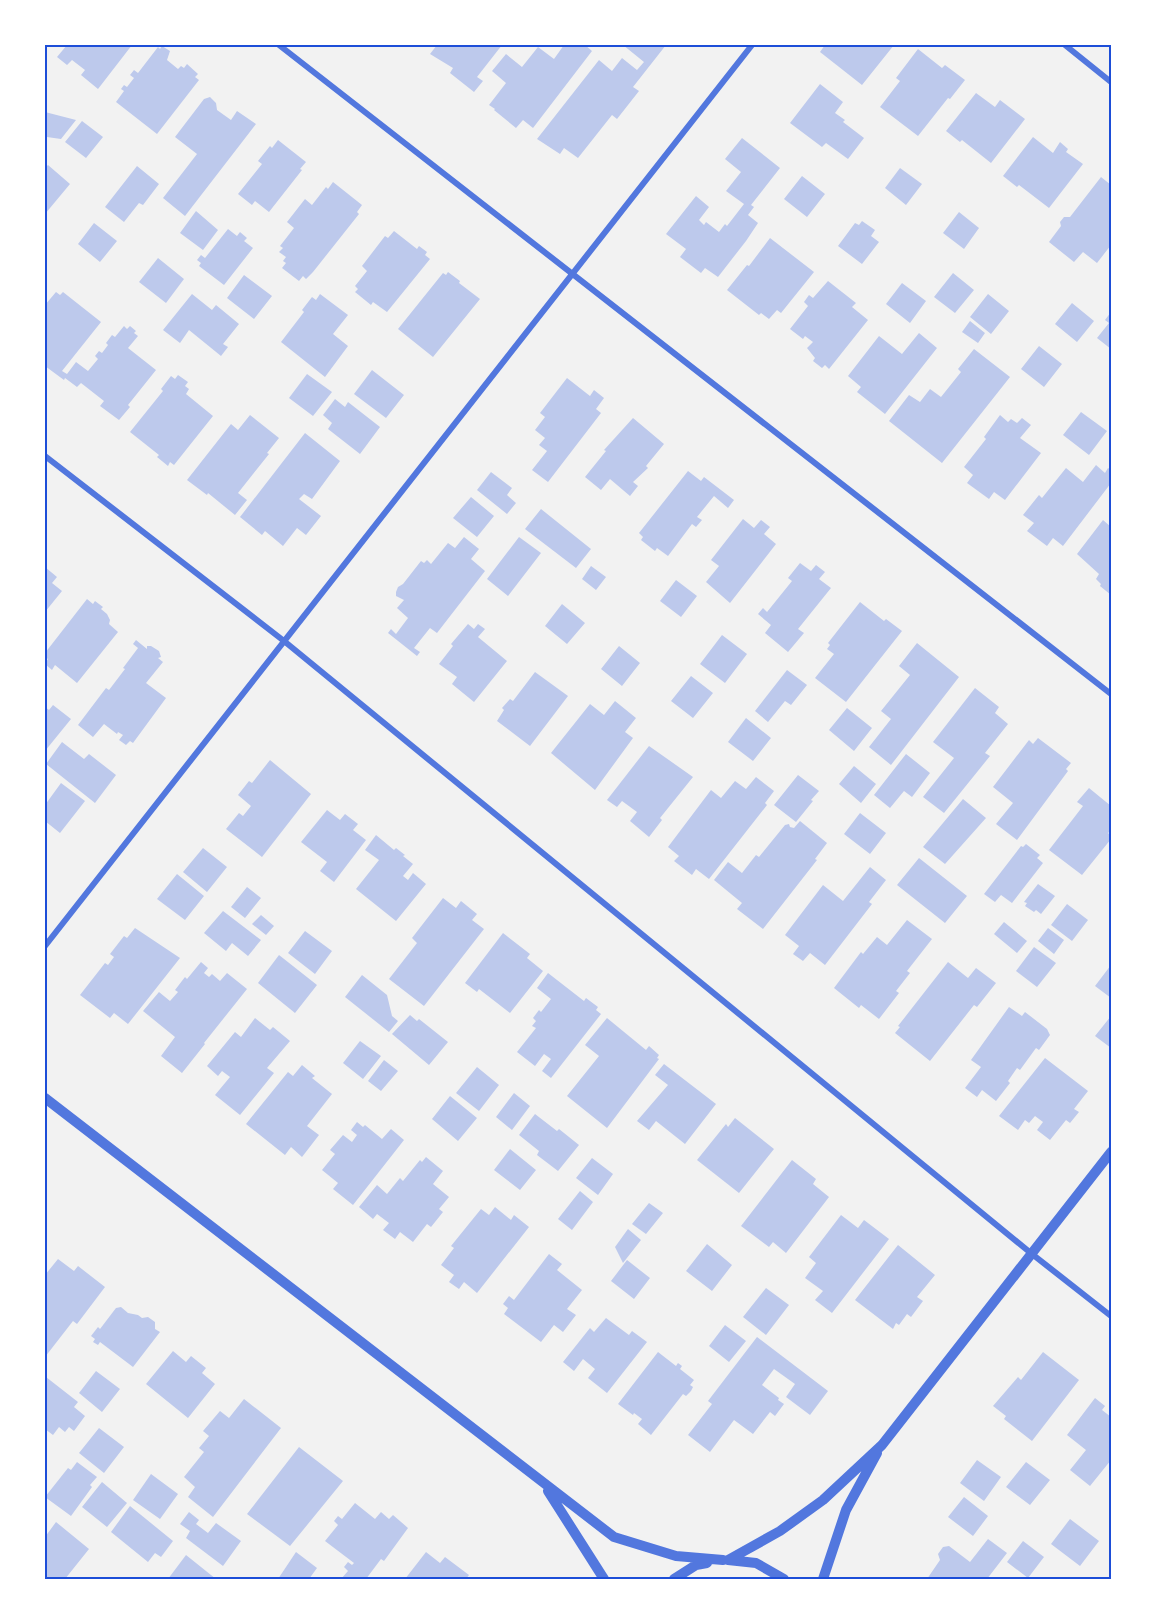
<svg xmlns="http://www.w3.org/2000/svg" width="1156" height="1624" font-family="'Work Sans',sans-serif">
	<style>
		.building { fill: #bdc9ec }
		.lines { fill: none; stroke-linecap: round; stroke-linejoin: round }
		.minor { stroke: #5277de; stroke-width: 6 }
		.tertiary { stroke: #5277de; stroke-width: 10 }
		.neatline { fill: none; stroke: #1d4ed8; stroke-width: 2 }
	</style>
	<rect width="100%" height="100%" fill="#f2f2f2"/>
	<!-- building -->
	<path class="building" d="M67,45H132L98,89L81,75L85,70L72,60L67,65L57,57Z
		M437,45H502L477,77L483,81L474,92L450,73L453,68L430,54Z
		M564,45H585L592,51L533,128L523,120L516,128L494,110L495,109L489,105L506,83L492,71L506,54L522,67L538,47L554,59Z
		M623,45H666L633,87L639,91L617,119L612,115L578,158L564,148L560,154L537,139L599,60L612,71L622,58L637,70L644,62Z
		M825,45H894L862,85L820,52Z
		M162,46L170,51L167,60L178,69L181,66L184,68L187,64L198,74L195,77L199,80L157,134L116,102L124,91L121,89L124,85L127,87L134,78L130,75L134,70L138,73L158,47L160,49Z
		M918,49L942,68L945,65L965,80L950,99L948,98L918,136L880,107L900,81L896,78Z
		M820,84L843,102L835,113L845,120L843,122L864,138L848,159L826,143L822,147L790,123Z
		M976,93L995,107L1000,100L1025,119L991,163L962,140L960,142L946,131Z
		M210,97L216,103L217,110L231,120L237,111L256,124L185,216L163,198L197,154L175,137L204,99Z
		M45,112L76,120L61,139L47,137Z
		M82,121L103,137L86,158L65,142Z
		M1033,137L1053,153L1060,142L1068,149L1066,152L1083,164L1049,208L1019,185L1017,187L1003,176Z
		M742,138L780,168L751,205L754,207L748,215L758,223L746,241L718,277L705,268L701,273L680,257L686,249L666,234L696,196L709,207L699,220L704,225L706,222L719,232L725,224L727,226L744,204L726,191L741,172L725,159Z
		M278,140L306,162L300,169L302,170L269,212L255,201L252,205L238,194L262,164L258,161L270,146L272,148Z
		M48,165L70,184L45,214V168Z
		M137,166L159,184L143,205L139,203L124,222L105,207Z
		M900,168L922,184L906,205L885,188Z
		M802,176L825,194L807,217L784,199Z
		M1101,177L1111,185V245L1097,263L1083,252L1074,262L1049,242L1061,226L1060,222L1064,217H1070Z
		M333,182L362,205L357,212L359,214L313,272L306,279L303,276L299,281L282,268L286,263L283,261L286,257L279,252L283,248L280,246L294,228L287,222L305,199L312,205L326,187L328,189Z
		M196,211L218,230L203,250L180,233Z
		M959,212L979,228L964,249L943,233Z
		M862,221L875,230L871,236L879,242L862,264L838,246L855,223L859,225Z
		M94,223L117,241L100,262L78,244Z
		M228,229L237,236L240,232L247,238L244,241L253,248L224,285L199,266L201,263L197,260L201,255L205,258Z
		M394,231L417,249L419,246L427,252L425,255L430,259L387,312L373,302L371,305L355,292L358,289L355,286L367,271L362,266L385,236L388,238Z
		M770,238L814,272L781,313L777,310L769,319L761,313L759,315L727,290L747,265L749,266Z
		M158,258L184,279L166,303L139,282Z
		M448,272L460,281L459,283L480,299L433,357L398,329L443,273L446,275Z
		M953,273L974,290L955,313L934,297Z
		M244,275L272,296L254,319L227,298Z
		M828,281L856,303L852,307L868,320L829,369L825,365L822,368L813,361L815,358L807,348L813,342L805,336L803,339L790,329L808,306L804,302L809,295L813,298Z
		M902,283L926,301L910,323L886,304Z
		M56,292L60,295L63,292L101,322L62,371L67,374L76,362L88,371L98,359L95,356L99,351L102,353L108,345L106,343L112,335L115,337L124,326L127,329L130,326L136,331L134,333L138,336L128,348L156,370L128,405L130,407L119,420L100,406L104,401L81,383L77,387L65,378L64,380L45,366V305Z
		M192,294L212,310L216,305L239,324L223,344L228,347L221,356L189,330L180,343L163,330Z
		M320,294L348,315L333,334L348,346L325,377L281,342L304,312L302,310L312,297L316,300Z
		M988,294L1009,311L991,334L970,317Z
		M1072,303L1094,321L1077,342L1055,324Z
		M1111,312V349L1097,338L1109,323L1105,320Z
		M970,321L985,333L978,343L962,332Z
		M919,333L937,348L885,414L857,392L861,387L848,376L879,336L902,354Z
		M1039,346L1062,364L1044,387L1021,369Z
		M974,349L1010,377L942,463L889,421L909,395L920,402L930,389L941,397L961,372L958,369Z
		M372,370L404,395L386,418L354,394Z
		M307,374L332,392L313,416L289,398Z
		M178,375L188,382L185,386L189,389L186,394L213,416L174,465L170,462L168,466L157,457L159,455L130,432L163,391L161,389L171,376L175,379Z
		M567,378L590,396L594,390L604,398L596,409L601,413L548,482L532,470L547,451L539,445L545,438L535,430L545,417L540,413Z
		M335,399L345,407L348,402L380,427L360,454L328,429L332,423L323,415Z
		M1081,412L1107,431L1089,455L1063,435Z
		M250,415L279,438L267,453L269,454L238,493L247,500L235,515L208,493L207,495L187,480L231,424L238,430Z
		M1000,415L1008,422L1011,419L1017,423L1022,418L1031,425L1020,438L1041,453L1005,500L994,492L989,499L967,483L973,475L964,467L986,439L984,437Z
		M633,418L664,444L646,466L648,468L633,482L638,486L630,496L610,479L601,490L585,477L606,451L604,450Z
		M305,433L340,461L312,499L304,494L299,499L321,516L306,535L297,528L283,546L265,531L262,535L240,517Z
		M1096,465L1105,473L1108,468L1111,470V483L1063,546L1053,538L1047,546L1027,531L1034,523L1023,515L1039,495L1042,498L1066,468L1083,482Z
		M688,471L701,481L704,477L734,500L728,508L714,496L697,517L702,520L696,527L692,524L668,556L657,548L655,551L641,540L643,537L639,533Z
		M491,472L512,488L507,495L516,503L507,514L477,490Z
		M471,497L494,516L477,537L453,518Z
		M541,509L591,549L576,568L525,529Z
		M743,519L754,528L761,520L770,527L764,534L776,544L730,603L706,582L719,566L711,560Z
		M1103,520L1111,527V595L1100,586L1101,584L1096,579L1099,574L1077,554Z
		M464,537L479,549L471,559L485,571L437,633L430,628L414,648L420,652L417,656L388,633L391,629L396,634L408,618L397,608L404,600L396,596V592L398,587L403,584L421,561L424,563L427,560L431,564L448,543L455,548Z
		M519,537L541,553L508,596L487,579Z
		M800,563L811,571L816,565L825,572L819,579L831,588L798,629L804,633L788,652L765,633L771,625L758,614L763,608L767,612L792,581L788,578Z
		M591,566L606,577L596,590L582,579Z
		M45,567L57,577L52,583L62,591L45,612Z
		M676,580L697,596L681,617L660,601Z
		M87,599L93,604L95,601L103,607L101,609L107,614L110,620L109,624L118,632L77,683L55,665L52,670L45,664L48,659L45,657V653Z
		M860,602L884,621L886,619L902,631L846,702L815,678L834,654L827,649L830,645L828,643Z
		M562,604L585,623L567,644L545,626Z
		M468,624L474,629L478,624L485,629L478,637L507,661L474,702L452,684L457,677L439,664L453,646L451,644Z
		M722,635L747,654L725,683L700,664Z
		M136,640L147,649V646H151L159,651L161,657L158,658L163,662L146,683L166,698L133,743L130,741L126,745L119,740L123,735L118,732L117,734L104,724L93,737L78,725L106,688L109,690L125,669L123,668L138,648L133,644Z
		M917,643L959,677L891,765L869,747L891,719L881,711L910,675L899,666Z
		M619,646L640,663L622,686L601,669Z
		M787,670L807,685L791,705L785,701L768,722L755,711Z
		M535,672L568,696L530,746L497,721L504,710L502,708L510,699L513,701Z
		M691,676L713,693L693,718L671,701Z
		M975,688L999,707L995,713L1008,724L985,753L990,756L944,813L923,797L954,758L933,742Z
		M615,701L636,718L625,732L633,738L595,790L551,753L590,704L604,715Z
		M53,705L71,719L45,751V707L49,710Z
		M847,708L872,728L854,751L829,730Z
		M746,718L771,738L753,761L728,742Z
		M1038,738L1071,763L1066,769L1068,771L1017,840L996,824L1013,803L993,787L1029,740L1033,744Z
		M62,742L84,759L89,754L116,775L95,803L46,764Z
		M649,746L693,777L660,818L662,820L649,837L630,821L637,812L622,801L617,807L607,800Z
		M906,754L930,773L912,797L904,791L890,808L874,795Z
		M270,760L311,794L262,857L226,829L239,813L243,816L251,806L238,795L249,781L252,783Z
		M854,766L876,784L861,803L839,784Z
		M798,775L819,791L811,800L813,801L796,822L774,805Z
		M756,777L774,791L765,803L767,805L709,879L696,869L692,875L674,861L679,856L668,847L711,790L721,798L735,781L746,789Z
		M61,783L85,801L60,833L45,821V805Z
		M1089,788L1111,806V830L1108,833L1111,836V839L1082,875L1049,850L1083,806L1077,802Z
		M963,799L986,818L945,864L923,847Z
		M327,810L340,820L345,814L358,824L353,830L366,840L334,882L320,871L327,862L301,842Z
		M860,813L886,833L870,854L844,834Z
		M800,821L827,843L815,859L817,860L763,929L737,909L742,903L714,880L728,862L742,873L756,855L759,857L785,825L789,824L790,827L794,828Z
		M376,835L394,850L396,848L405,855L403,856L413,864L403,876L408,880L413,873L426,884L396,921L356,889L379,860L365,850Z
		M1026,844L1040,855L1037,858L1043,863L1012,903L1001,895L995,902L984,894L1021,846L1023,847Z
		M203,848L227,867L207,892L183,872Z
		M919,858L967,896L945,923L897,885Z
		M870,867L886,880L869,902L872,904L825,965L810,953L803,961L793,954L799,946L785,935L823,885L843,901Z
		M177,874L204,896L185,920L157,899Z
		M1038,884L1055,896L1041,914L1036,910L1034,912L1025,906L1027,903L1024,902Z
		M247,887L261,898L245,918L231,907Z
		M443,898L456,908L461,901L477,914L472,920L484,929L424,1006L389,979L417,943L412,938Z
		M1067,904L1088,920L1072,941L1051,925Z
		M223,911L261,940L248,956L232,943L226,951L204,933Z
		M261,915L274,926L266,935L252,924Z
		M907,920L932,939L907,971L910,973L896,991L899,993L879,1019L861,1005L859,1008L834,988L861,952L863,954L877,937L887,945Z
		M1004,922L1027,941L1017,953L994,934Z
		M135,928L180,958L128,1024L114,1013L110,1018L80,995L105,963L108,965L114,957L110,954L124,936L127,938Z
		M1048,928L1064,940L1054,954L1038,941Z
		M305,931L332,951L315,974L288,953Z
		M503,933L530,954L527,958L543,971L510,1013L479,989L477,992L465,983Z
		M1034,947L1056,963L1037,987L1016,971Z
		M279,955L317,985L295,1013L258,983Z
		M201,962L208,968L204,973L209,977L212,974L220,981L227,973L247,989L204,1043L205,1044L182,1073L161,1056L175,1037L143,1011L159,992L170,1001L178,992L175,990L185,977L187,979Z
		M948,962L968,978L976,968L996,983L977,1007L974,1005L930,1061L895,1033L900,1027L898,1026Z
		M1111,965V998L1095,986Z
		M548,973L584,1001L586,998L598,1007L596,1010L601,1014L551,1078L542,1071L551,1059L544,1054L535,1066L517,1052L536,1028L532,1026L536,1021L533,1018L539,1010L541,1012L551,999L537,988Z
		M362,975L387,995L392,1016L398,1021L389,1032L345,997Z
		M1009,1007L1022,1016L1025,1012L1047,1029L1050,1035L1039,1050L1036,1048L1020,1070L1017,1068L1008,1081L1010,1083L996,1101L982,1090L977,1097L965,1088L981,1067L971,1060Z
		M410,1015L417,1021L419,1019L448,1042L429,1065L392,1034Z
		M1111,1016V1048L1095,1036Z
		M255,1018L270,1030L273,1027L290,1041L267,1068L274,1073L240,1115L215,1095L230,1077L222,1071L218,1076L207,1066L235,1032L241,1037Z
		M607,1018L646,1050L649,1046L659,1055L657,1058L659,1059L607,1128L567,1096L599,1056L585,1045Z
		M360,1041L381,1056L363,1079L343,1063Z
		M1045,1058L1088,1091L1074,1109L1079,1112L1070,1123L1066,1120L1050,1140L1037,1130L1043,1122L1035,1116L1029,1123L1025,1120L1018,1130L999,1116Z
		M384,1060L398,1071L381,1091L368,1081Z
		M664,1064L716,1104L685,1144L656,1121L649,1130L637,1121L668,1085L655,1075Z
		M302,1065L315,1076L312,1078L332,1094L307,1126L319,1135L302,1157L291,1147L285,1155L246,1124L288,1072L293,1076Z
		M477,1067L499,1085L479,1111L456,1093Z
		M514,1093L530,1106L512,1130L496,1117Z
		M450,1096L477,1118L458,1141L432,1119Z
		M535,1114L557,1131L559,1129L579,1145L558,1171L537,1155L539,1151L519,1135Z
		M735,1118L774,1149L739,1193L697,1160L726,1124L728,1127Z
		M357,1122L363,1127L365,1125L382,1139L391,1129L404,1140L353,1205L333,1189L338,1183L322,1170L335,1154L330,1150L343,1135L352,1142L357,1135L351,1130Z
		M510,1149L536,1170L520,1190L494,1170Z
		M426,1157L443,1171L433,1184L449,1197L439,1209L443,1212L431,1227L427,1224L413,1242L400,1232L395,1239L383,1230L389,1223L377,1214L373,1219L359,1207L377,1185L387,1194L400,1178L403,1181L420,1160L422,1162Z
		M592,1158L613,1174L598,1195L576,1178Z
		M792,1160L816,1179L813,1184L829,1197L786,1253L773,1242L769,1247L741,1226Z
		M580,1191L593,1202L572,1230L558,1219Z
		M649,1203L663,1213L646,1234L632,1224Z
		M495,1207L511,1220L514,1215L529,1227L477,1293L464,1282L459,1289L449,1282L454,1275L441,1265L454,1248L451,1246L481,1209L489,1215Z
		M841,1215L858,1228L864,1220L889,1239L832,1313L815,1300L823,1291L805,1278L816,1263L809,1257Z
		M628,1229L641,1240L623,1263L615,1247Z
		M707,1244L732,1265L712,1291L686,1271Z
		M898,1245L935,1275L917,1297L923,1301L911,1317L907,1314L899,1325L896,1323L893,1329L855,1300Z
		M549,1254L562,1264L557,1270L582,1290L567,1309L576,1315L563,1332L554,1325L541,1342L504,1314L508,1308L503,1304L509,1296L514,1300Z
		M58,1259L74,1271L78,1266L105,1287L77,1324L73,1321L45,1357V1275Z
		M627,1260L650,1278L634,1299L611,1281Z
		M766,1288L789,1305L766,1335L743,1317Z
		M121,1307L128,1313L138,1315L142,1318L148,1317L155,1322V1329L160,1332L133,1367L100,1342L98,1345L93,1342L95,1339L91,1336L98,1327L100,1329L116,1308Z
		M606,1318L629,1335L632,1331L647,1342L607,1393L588,1378L595,1369L583,1359L574,1371L563,1362L590,1328L594,1332Z
		M725,1325L746,1341L729,1362L709,1346Z
		M757,1337L828,1391L810,1415L786,1397L795,1384L774,1369L762,1385L779,1398L778,1400L784,1404L775,1416L770,1412L753,1434L734,1420L710,1452L688,1435L712,1404L708,1401Z
		M173,1351L186,1362L191,1356L206,1368L202,1373L215,1384L188,1418L146,1384Z
		M658,1352L676,1366L678,1363L682,1366L680,1369L694,1380L690,1385L693,1387L691,1391L686,1396L683,1394L651,1435L638,1424L642,1419L634,1413L633,1415L618,1404Z
		M1043,1352L1079,1380L1032,1441L1004,1419L1006,1416L993,1406L1018,1377L1021,1380Z
		M96,1371L120,1389L102,1412L79,1393Z
		M46,1377L78,1402L74,1407L85,1416L74,1431L69,1427L65,1432L59,1427L53,1435L45,1429Z
		M1095,1398L1105,1406L1102,1410L1111,1417V1460L1090,1486L1070,1470L1086,1450L1067,1435Z
		M244,1399L281,1428L213,1517L188,1497L195,1487L184,1477L204,1452L199,1448L209,1436L203,1431L220,1411L229,1418Z
		M99,1428L124,1447L104,1473L79,1453Z
		M299,1447L343,1481L290,1546L247,1514Z
		M977,1460L1001,1477L984,1501L960,1483Z
		M77,1462L97,1477L90,1485L92,1487L71,1516L45,1497L68,1468L71,1470Z
		M1026,1462L1050,1480L1030,1505L1006,1487Z
		M151,1474L178,1494L160,1519L133,1500Z
		M102,1482L127,1503L107,1527L82,1507Z
		M964,1497L988,1516L973,1536L948,1517Z
		M355,1503L375,1519L381,1512L389,1519L393,1515L408,1528L384,1561L381,1559L366,1579H341L348,1571L344,1567L348,1562L352,1565L354,1563L325,1541L338,1525L334,1521L338,1516L342,1519Z
		M130,1506L173,1541L161,1557L155,1553L148,1562L111,1532Z
		M189,1512L199,1520L196,1524L208,1533L216,1523L241,1541L223,1566L186,1538L190,1531L180,1524Z
		M1070,1519L1099,1541L1080,1566L1051,1544Z
		M56,1522L89,1549L65,1579H45V1537Z
		M988,1539L1007,1553L987,1579H927L940,1560L938,1554L943,1547L949,1546L970,1562Z
		M1023,1541L1044,1557L1028,1578L1007,1562Z
		M296,1552L317,1568L309,1579H278Z
		M426,1552L440,1563L445,1557L469,1575L466,1579H405Z
		M186,1555L216,1579H168Z"/>
	<g class="lines">
		<!-- minor -->
		<path class="minor" d="M279,45L1111,694
			M1065,45L1111,82
			M45,456L284,641L1032,1254L1111,1316
			M45,946L752,45"/>
		<!-- tertiary -->
		<path class="tertiary" d="M45,1098L614,1537L676,1556L723,1560
			M548,1491L604,1579
			M728,1560L780,1531L823,1500L882,1445L1111,1152
			M728,1560L756,1563L784,1579
			M674,1579L696,1565L707,1563
			M823,1579L846,1510L877,1453"/>
	</g>
	<!-- border -->
	<rect width="1156" height="1624" fill="none" stroke="#ffffff" stroke-width="93"/>
	<rect x="46" y="46" width="1064" height="1532" class="neatline"/>
</svg>
